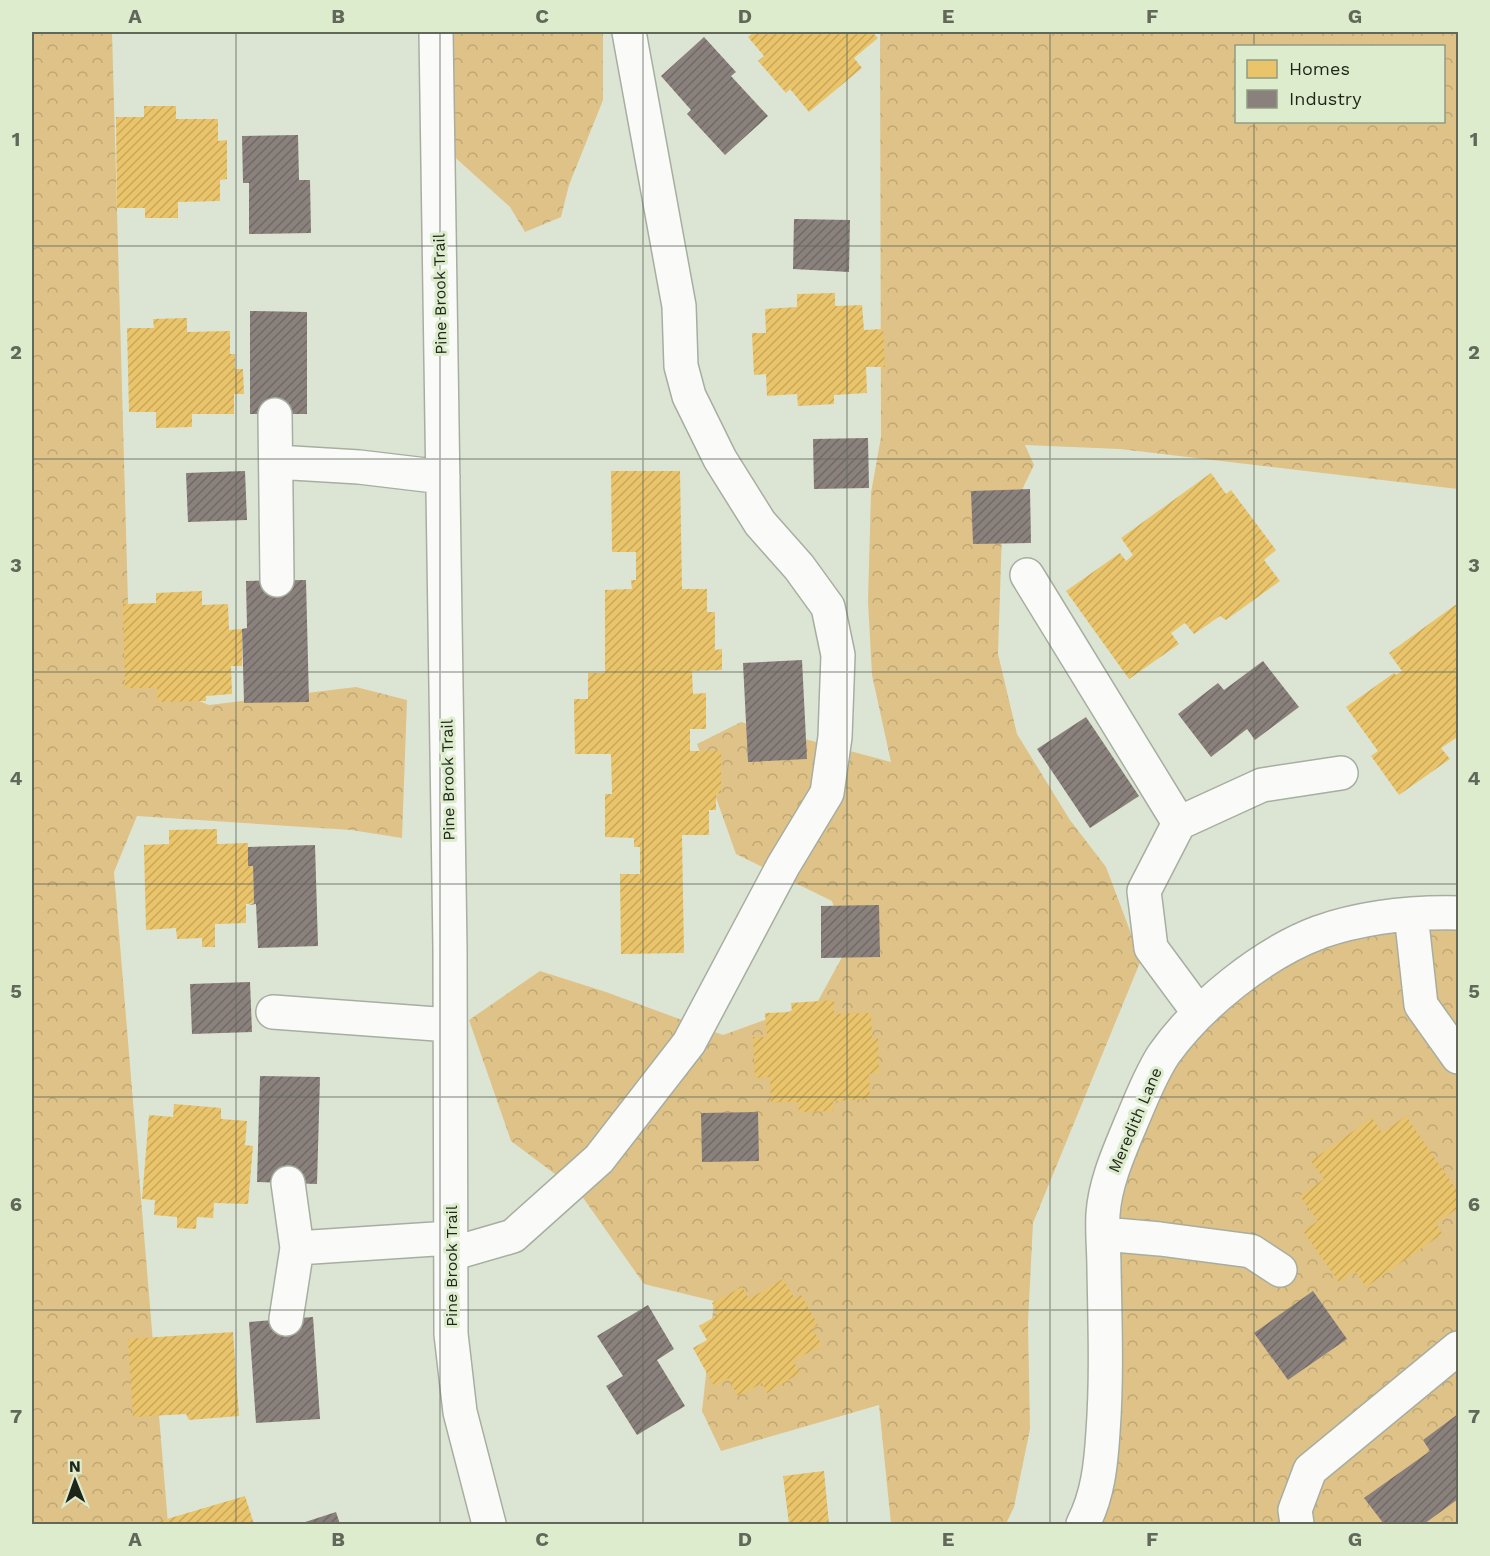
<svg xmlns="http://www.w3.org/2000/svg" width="1490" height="1556" font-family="'Work Sans',sans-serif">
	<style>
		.forest { fill: url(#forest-crowns); fill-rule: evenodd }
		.homes { fill: url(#homes-hatch) }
		.industry { fill: url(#industry-hatch) }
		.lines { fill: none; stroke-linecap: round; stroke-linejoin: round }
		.minor-casing { stroke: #a7aea0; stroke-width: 36 }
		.minor { stroke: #fafbf9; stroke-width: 33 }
		.grid { fill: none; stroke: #61685a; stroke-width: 1.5; stroke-opacity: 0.55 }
		.labels { text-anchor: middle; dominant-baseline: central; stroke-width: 6; stroke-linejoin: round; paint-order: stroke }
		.street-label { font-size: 16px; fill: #1f2519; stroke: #dceccd }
		.neatline { fill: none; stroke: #61685a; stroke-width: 2 }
		.grid-label { font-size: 20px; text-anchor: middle; font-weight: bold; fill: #61685a }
	</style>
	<defs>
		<pattern id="forest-crowns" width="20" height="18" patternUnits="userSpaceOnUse" patternTransform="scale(1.5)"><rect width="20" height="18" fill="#dfc287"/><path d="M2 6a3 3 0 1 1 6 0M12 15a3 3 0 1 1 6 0" fill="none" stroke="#bfa774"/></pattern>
		<pattern id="homes-hatch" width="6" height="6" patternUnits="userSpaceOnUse" patternTransform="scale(1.5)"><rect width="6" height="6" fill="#e9c46a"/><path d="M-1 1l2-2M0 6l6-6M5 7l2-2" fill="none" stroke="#c7a85b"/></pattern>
		<pattern id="industry-hatch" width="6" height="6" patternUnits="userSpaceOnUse" patternTransform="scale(1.5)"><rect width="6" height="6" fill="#8a817c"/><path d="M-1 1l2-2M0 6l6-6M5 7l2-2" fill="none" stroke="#706965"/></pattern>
	</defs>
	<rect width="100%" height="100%" fill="#dce5d4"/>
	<!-- forest -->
	<path class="forest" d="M32,32H112L130,674L209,705L356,687L407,700L402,838L351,830L137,816L114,872L168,1524H32Z
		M452,32H603V100L569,185L561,217L525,232L510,207L449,152Z
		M880,32H1458V489L1120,449L1025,445L1034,465L1002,531L998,654L1017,734L1070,820L1106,867L1141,960L1033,1223L1028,1323L1030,1429L1014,1507L1006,1524H891L879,1405L721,1451L702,1411L714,1301L644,1284L579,1192L511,1141L469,1020L540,971L606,992L723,1035L818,1001L847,948L832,901L736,854L697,744L741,722L891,762L872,675L868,601L871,493L881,437ZM1236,46H1444V122H1236Z
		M1458,913V1524H1083L1103,1212L1146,1089L1277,953Z"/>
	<!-- homes -->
	<path class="homes" d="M754,32H872L878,38L854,58L862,68L809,112L790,89L786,93L758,61L764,56L748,37Z
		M144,106H176V119H218V141L227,140V179L220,180V201L178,202V218H145V208H117L116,117H144Z
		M835,293V306L862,305L864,330L883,329L885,367H866L867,393L834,395V404L798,406L797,394L767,396L766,374L754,375L752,333H766L765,309L797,307V294Z
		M187,318V332L230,331V354H235V369H243L244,394H234V414H192V427L156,428V412H129L127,328H154L153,319Z
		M611,471H680L682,589H707V612H715V650L722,649V670L692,671L693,694L706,693V729H690V751H721V794L716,792V810H709V835H682L684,953L621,954L620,874H640V847H634V838L605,837V794H612L611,754H575L574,699H588V673H605V590L632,589L631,580H636V552H612Z
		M1211,473L1226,494L1231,490L1276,550L1264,560L1280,581L1226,620L1220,616L1194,634L1185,623L1171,633L1179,644L1129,679L1066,591L1120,553L1126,561L1133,555L1121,538Z
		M202,591V605L228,604L229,630L242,629V666H231L232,694L206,696V701L158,702L157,688H125L123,604L156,603V593Z
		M1458,603V742L1456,738L1441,748L1450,759L1399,795L1371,756L1378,751L1346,707L1394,673L1396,675L1402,671L1389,653Z
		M217,829V844L248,843V866H253L254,903L246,904V923L215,924V947H202V938L177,939L176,928L146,930L144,845L169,844V830Z
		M834,1000V1014L871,1013L872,1039L878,1038L879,1073L869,1074L870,1099L833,1101V1111L799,1112L798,1102H771L770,1077L755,1078L753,1037H767L765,1013L792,1012L791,1003Z
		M174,1104L221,1108V1119L247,1121L245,1145L253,1146L248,1204L214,1203L213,1218L197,1217L196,1229L177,1228V1217L154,1215L155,1200L142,1199L149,1115L173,1117Z
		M1406,1116L1458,1192V1208L1436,1223L1442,1234L1366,1287L1355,1271L1339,1282L1303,1231L1318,1221L1300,1196L1324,1179L1311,1161L1372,1118L1382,1133Z
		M783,1279L795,1299L801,1295L818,1325L812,1328L822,1345L793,1361L800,1373L767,1393L762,1383L738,1396L728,1378L714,1386L693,1348L707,1340L699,1326L718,1315L712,1303L742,1287L749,1299Z
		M233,1332L239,1416L189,1420L186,1414L133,1417L128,1339Z
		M824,1471L829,1524H789L783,1476Z
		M245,1496L254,1524H150Z"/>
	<!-- industry -->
	<path class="industry" d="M704,37L736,72L731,76L768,116L725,155L687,114L691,110L661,76Z
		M298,135L299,180H310L311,233L249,234V183H243L242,136Z
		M794,219L850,220L849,272L793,269Z
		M250,311L307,312V414H250Z
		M868,438L869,488L814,489L813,439Z
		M245,471L247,520L188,522L186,473Z
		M1030,489L1031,543L973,544L971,491Z
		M306,580L309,702L244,703L242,629L247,628L246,581Z
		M802,660L807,759L748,762L743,663Z
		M1263,661L1299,707L1255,740L1247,729L1211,757L1178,714L1218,683L1224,690Z
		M1086,717L1139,796L1090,828L1037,749Z
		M315,845L318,946L258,948L256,904L249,905L254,903L253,866H248V847Z
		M879,905L880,957L821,958V906Z
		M250,982L252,1032L192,1034L190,984Z
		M260,1076L320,1077L317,1184L257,1182Z
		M758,1112L759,1161L702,1162L701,1113Z
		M1313,1291L1347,1339L1288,1380L1254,1333Z
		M648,1305L674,1349L657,1360L685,1406L637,1435L606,1386L623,1376L597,1336Z
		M313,1317L320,1419L256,1423L249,1322Z
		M1458,1414V1499L1424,1524H1384L1364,1498L1430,1451L1423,1440Z
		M336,1512L340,1524H299Z"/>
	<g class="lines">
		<defs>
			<path id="minor" d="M436,32L450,948L451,1334L460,1412L489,1524
				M275,415L277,580
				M276,462L359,467L443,477
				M1027,575L1179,823L1144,891L1151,948L1199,1013
				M1179,823L1262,785L1341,773
				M1411,914L1421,1005L1458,1057
				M273,1012L450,1025
				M1103,1234L1160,1239L1251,1251L1280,1270
				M297,1248L450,1238
				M451,1254L513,1236L599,1159L689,1043L783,866L827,793L835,737L838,655L828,607L799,567L760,523L720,459L689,396L681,366L679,306L629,32
				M286,1319L297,1248L288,1183
				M1083,1524C1098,1495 1101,1464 1103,1432C1107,1378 1105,1323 1104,1269C1104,1251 1102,1232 1103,1214C1105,1183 1119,1152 1131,1123C1141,1100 1150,1075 1164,1054C1199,1005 1263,953 1320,932C1364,917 1412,912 1458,913
				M1297,1524L1295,1510L1310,1470L1458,1348"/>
		</defs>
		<!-- minor casing -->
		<use href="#minor" class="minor-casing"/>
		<!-- minor -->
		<use href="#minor" class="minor"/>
	</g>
	<!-- grid -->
	<path class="grid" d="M236,32V1524M440,32V1524M643,32V1524M847,32V1524M1050,32V1524M1254,32V46M1254,122V1524M32,246H1458M32,459H1458M32,672H1458M32,884H1458M32,1097H1458M32,1310H1458"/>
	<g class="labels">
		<!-- street labels -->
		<g class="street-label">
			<text transform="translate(440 294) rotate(-91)">Pine Brook Trail</text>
			<text transform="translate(448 780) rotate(-91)">Pine Brook Trail</text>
			<text transform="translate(1135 1120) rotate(-67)">Meredith Lane</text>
			<text transform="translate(451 1266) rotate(-90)">Pine Brook Trail</text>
		</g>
	</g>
	<!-- border -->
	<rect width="1490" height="1556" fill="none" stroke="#dceccd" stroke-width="66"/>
	<!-- legend -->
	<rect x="1235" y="45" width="210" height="78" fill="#dceccd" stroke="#909c85" stroke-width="1.5"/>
	<rect x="1247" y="60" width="30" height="18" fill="#e9c46a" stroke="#909c85" stroke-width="1.5"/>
	<text x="1289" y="75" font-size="18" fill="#1f2519">Homes</text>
	<rect x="1247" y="90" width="30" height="18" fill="#8a817c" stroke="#909c85" stroke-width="1.5"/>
	<text x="1289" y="105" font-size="18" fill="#1f2519">Industry</text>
	<!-- north arrow -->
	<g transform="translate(75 1481) rotate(359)" stroke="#dceccd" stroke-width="4.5" paint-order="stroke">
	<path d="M0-4.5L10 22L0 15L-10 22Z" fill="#1f2519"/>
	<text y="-9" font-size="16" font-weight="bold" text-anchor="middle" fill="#1f2519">N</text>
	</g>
	<rect x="33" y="33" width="1424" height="1490" class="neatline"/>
	<g class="grid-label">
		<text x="135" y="23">A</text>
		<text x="338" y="23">B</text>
		<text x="542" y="23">C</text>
		<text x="745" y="23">D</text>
		<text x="948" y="23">E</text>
		<text x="1152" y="23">F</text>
		<text x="1355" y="23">G</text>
		<text x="16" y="146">1</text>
		<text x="1474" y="146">1</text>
		<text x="16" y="359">2</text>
		<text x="1474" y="359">2</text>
		<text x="16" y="572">3</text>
		<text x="1474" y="572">3</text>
		<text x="16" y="785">4</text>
		<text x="1474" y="785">4</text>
		<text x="16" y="998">5</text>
		<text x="1474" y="998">5</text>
		<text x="16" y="1211">6</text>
		<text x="1474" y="1211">6</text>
		<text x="16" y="1423">7</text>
		<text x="1474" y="1423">7</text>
		<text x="135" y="1546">A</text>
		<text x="338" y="1546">B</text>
		<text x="542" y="1546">C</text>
		<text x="745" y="1546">D</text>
		<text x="948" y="1546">E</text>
		<text x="1152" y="1546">F</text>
		<text x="1355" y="1546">G</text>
	</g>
</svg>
